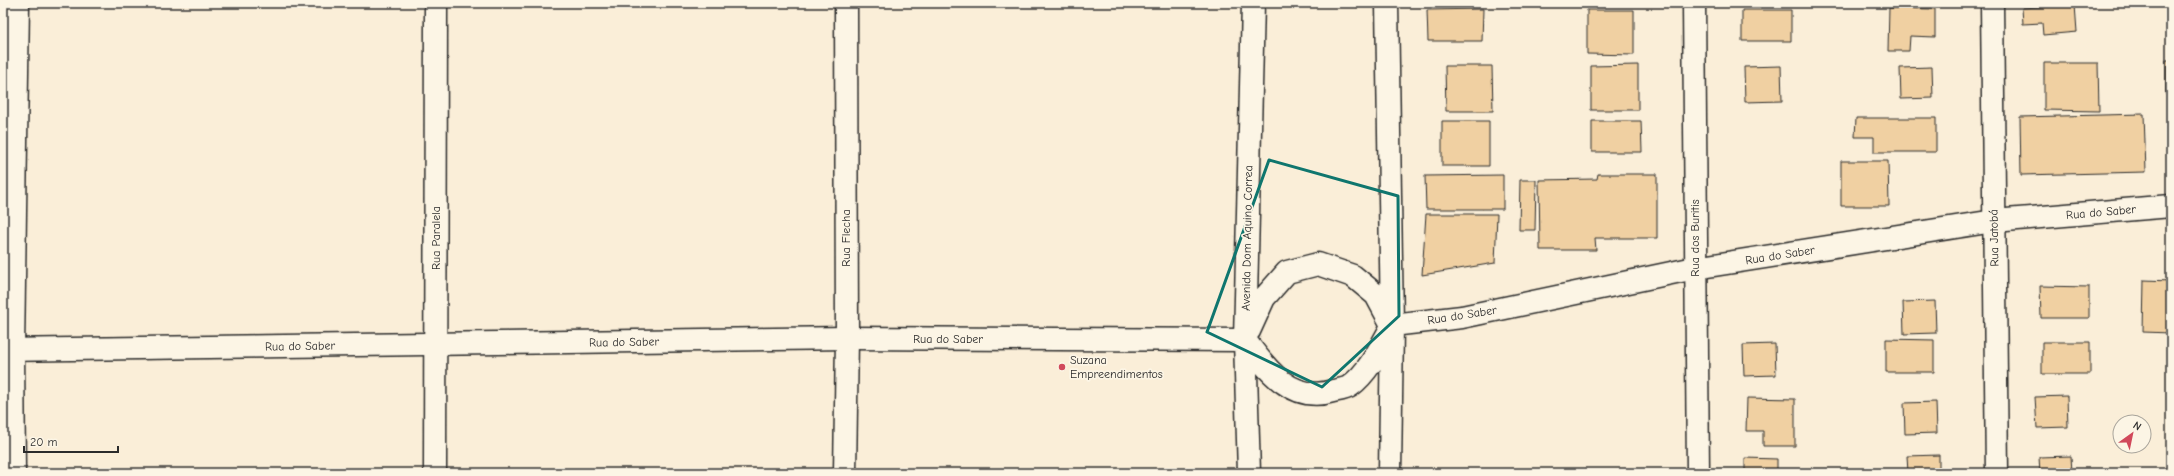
<svg xmlns="http://www.w3.org/2000/svg" width="2174" height="476" font-family="'Comic Neue',sans-serif">
	<style>
		.building { fill: #f0d0a2; stroke: #2b2b2b }
		.lines { fill: none; stroke-linecap: round; stroke-linejoin: round }
		.minor-casing { stroke: #2b2b2b; stroke-width: 25 }
		.tertiary-casing { stroke: #2b2b2b; stroke-width: 25 }
		.minor { stroke: #fcf5e5; stroke-width: 22 }
		.tertiary { stroke: #fcf5e5; stroke-width: 22 }
		.marked { fill: none; stroke: #0f766e; stroke-width: 3; stroke-linejoin: round }
		.poi-dot { fill: #d1495b; stroke: #fcf5e5; stroke-width: 1.5 }
		.labels { text-anchor: middle; dominant-baseline: central; stroke-width: 3.5; stroke-linejoin: round; paint-order: stroke }
		.street-label { font-size: 12px; fill: #2b2b2b; stroke: #fcf5e5 }
		.poi-label { font-size: 12px; fill: #2b2b2b; stroke: #fcf5e5; text-anchor: start }
	</style>
	<rect width="100%" height="100%" fill="#faeed8"/>
	<filter id="ink" filterUnits="userSpaceOnUse"><feTurbulence type="fractalNoise" baseFrequency=".025" numOctaves="2"/><feDisplacementMap in="SourceGraphic" scale="8" xChannelSelector="R" yChannelSelector="G"/><feConvolveMatrix kernelMatrix="1 2 1 2 8 2 1 2 1" color-interpolation-filters="sRGB"/></filter>
	<g filter="url(#ink)">
		<!-- building -->
		<path class="building" d="M2075,5L2077,32L2043,35L2042,23L2023,24L2022,8Z
			M1889,8L1935,9V37L1910,36L1909,51H1888Z
			M1483,9L1482,41H1428L1427,10Z
			M1587,10H1634V55L1587,54Z
			M1742,10H1791V41H1742Z
			M2166,60H2171V95H2166Z
			M2044,63H2098L2099,111L2044,110Z
			M1638,65V110H1591V66Z
			M1445,66H1492L1493,111H1446Z
			M1781,66L1782,101L1745,102L1744,67Z
			M1932,67L1933,98L1901,99L1900,68Z
			M2144,114L2146,172L2021,175L2020,117Z
			M1856,118H1936V152H1874V137H1855Z
			M1442,121H1489V166H1442Z
			M1592,121H1641L1642,152H1592Z
			M1841,161H1888L1889,206H1841Z
			M1598,174H1657V238H1595L1596,250H1540L1539,180L1597,179Z
			M1503,175V209H1426L1425,176Z
			M1520,180H1536L1535,230H1519Z
			M1426,214H1497L1495,263L1422,275Z
			M2144,280L2171,281V333L2143,332Z
			M2040,286L2089,287V318H2041Z
			M1935,301L1936,333L1904,334L1903,302Z
			M1886,339L1934,340V372H1886Z
			M2042,342H2090V374H2042Z
			M1775,344L1776,375L1744,376L1743,345Z
			M2067,396L2068,427L2037,428L2035,397Z
			M1747,398L1795,399V446H1763V431H1746Z
			M1936,402L1937,433L1905,434L1904,403Z
			M1939,455V473H1908L1907,456Z
			M2071,456L2072,473H2040L2039,457Z
			M1745,458L1777,459V473H1745Z"/>
		<g class="lines">
			<defs>
				<path id="minor" d="M1694,3L1698,473
					M1992,3L1997,473
					M435,473L436,3
					M845,473L847,338L846,3"/>
				<path id="tertiary" d="M1387,3L1392,325L1390,473
					M1392,325L1462,317L1695,268L1994,221L2171,206
					M1249,331L1264,298L1287,272L1318,264L1353,276L1376,295L1391,323
					M1245,340C1266,369 1292,404 1333,391C1338,390 1346,389 1350,386C1369,372 1380,348 1391,328
					M3,350L847,338L1245,340
					M14,473L13,350L18,3
					M1249,473L1245,340L1253,3"/>
			</defs>
			<!-- minor casing -->
			<use href="#minor" class="minor-casing"/>
			<!-- tertiary casing -->
			<use href="#tertiary" class="tertiary-casing"/>
			<!-- minor -->
			<use href="#minor" class="minor"/>
			<!-- tertiary -->
			<use href="#tertiary" class="tertiary"/>
		</g>
	</g>
	<!-- marked area -->
	<path class="marked" d="M1269,160L1398,196L1399,316L1322,387L1207,332Z"/>
	<!-- markers -->
	<circle class="poi-dot" cx="1062" cy="367" r="4"/>
	<g class="labels">
		<!-- street labels -->
		<g class="street-label">
			<text transform="translate(2101 212) rotate(-5)">Rua do Saber</text>
			<text transform="translate(436 238) rotate(-90)">Rua Paralela</text>
			<text transform="translate(846 238) rotate(-90)">Rua Flecha</text>
			<text transform="translate(1247 238) rotate(-89)">Avenida Dom Aquino Correa</text>
			<text transform="translate(1695 238) rotate(-90)">Rua dos Buritis</text>
			<text transform="translate(1994 238) rotate(-91)">Rua Jatobá</text>
			<text transform="translate(1780 255) rotate(-9)">Rua do Saber</text>
			<text transform="translate(1462 315) rotate(-9)">Rua do Saber</text>
			<text x="948" y="339">Rua do Saber</text>
			<text transform="translate(624 342) rotate(-1)">Rua do Saber</text>
			<text transform="translate(300 346) rotate(-1)">Rua do Saber</text>
		</g>
		<!-- poi labels -->
		<g class="poi-label">
			<text x="1070" y="360">Suzana<tspan x="1070" dy="14">Empreendimentos</tspan></text>
		</g>
	</g>
	<!-- margin -->
	<rect width="2174" height="476" fill="none" stroke="#fcf5e5" stroke-width="16"/>
	<rect x="8" y="8" width="2158" height="460" fill="none" stroke="#2b2b2b" stroke-width="1.5" filter="url(#ink)"/>
	<!-- north arrow -->
	<g transform="translate(2132 434) rotate(33)"><circle r="19" fill="#fcf5e5" stroke="#a8a49b"/>
	<path d="M0-3L7 15L0 10L-7 15Z" fill="#d1495b"/>
	<text y="-6" font-size="11" font-weight="bold" text-anchor="middle" fill="#2b2b2b">N</text>
	</g>
	<!-- scale -->
	<path d="M24 446v6h94v-6" fill="none" stroke="#2b2b2b" stroke-width="2"/>
	<text x="30" y="446" font-size="12" fill="#2b2b2b" stroke="#fcf5e5" stroke-width="3" paint-order="stroke">20 m</text>
</svg>
